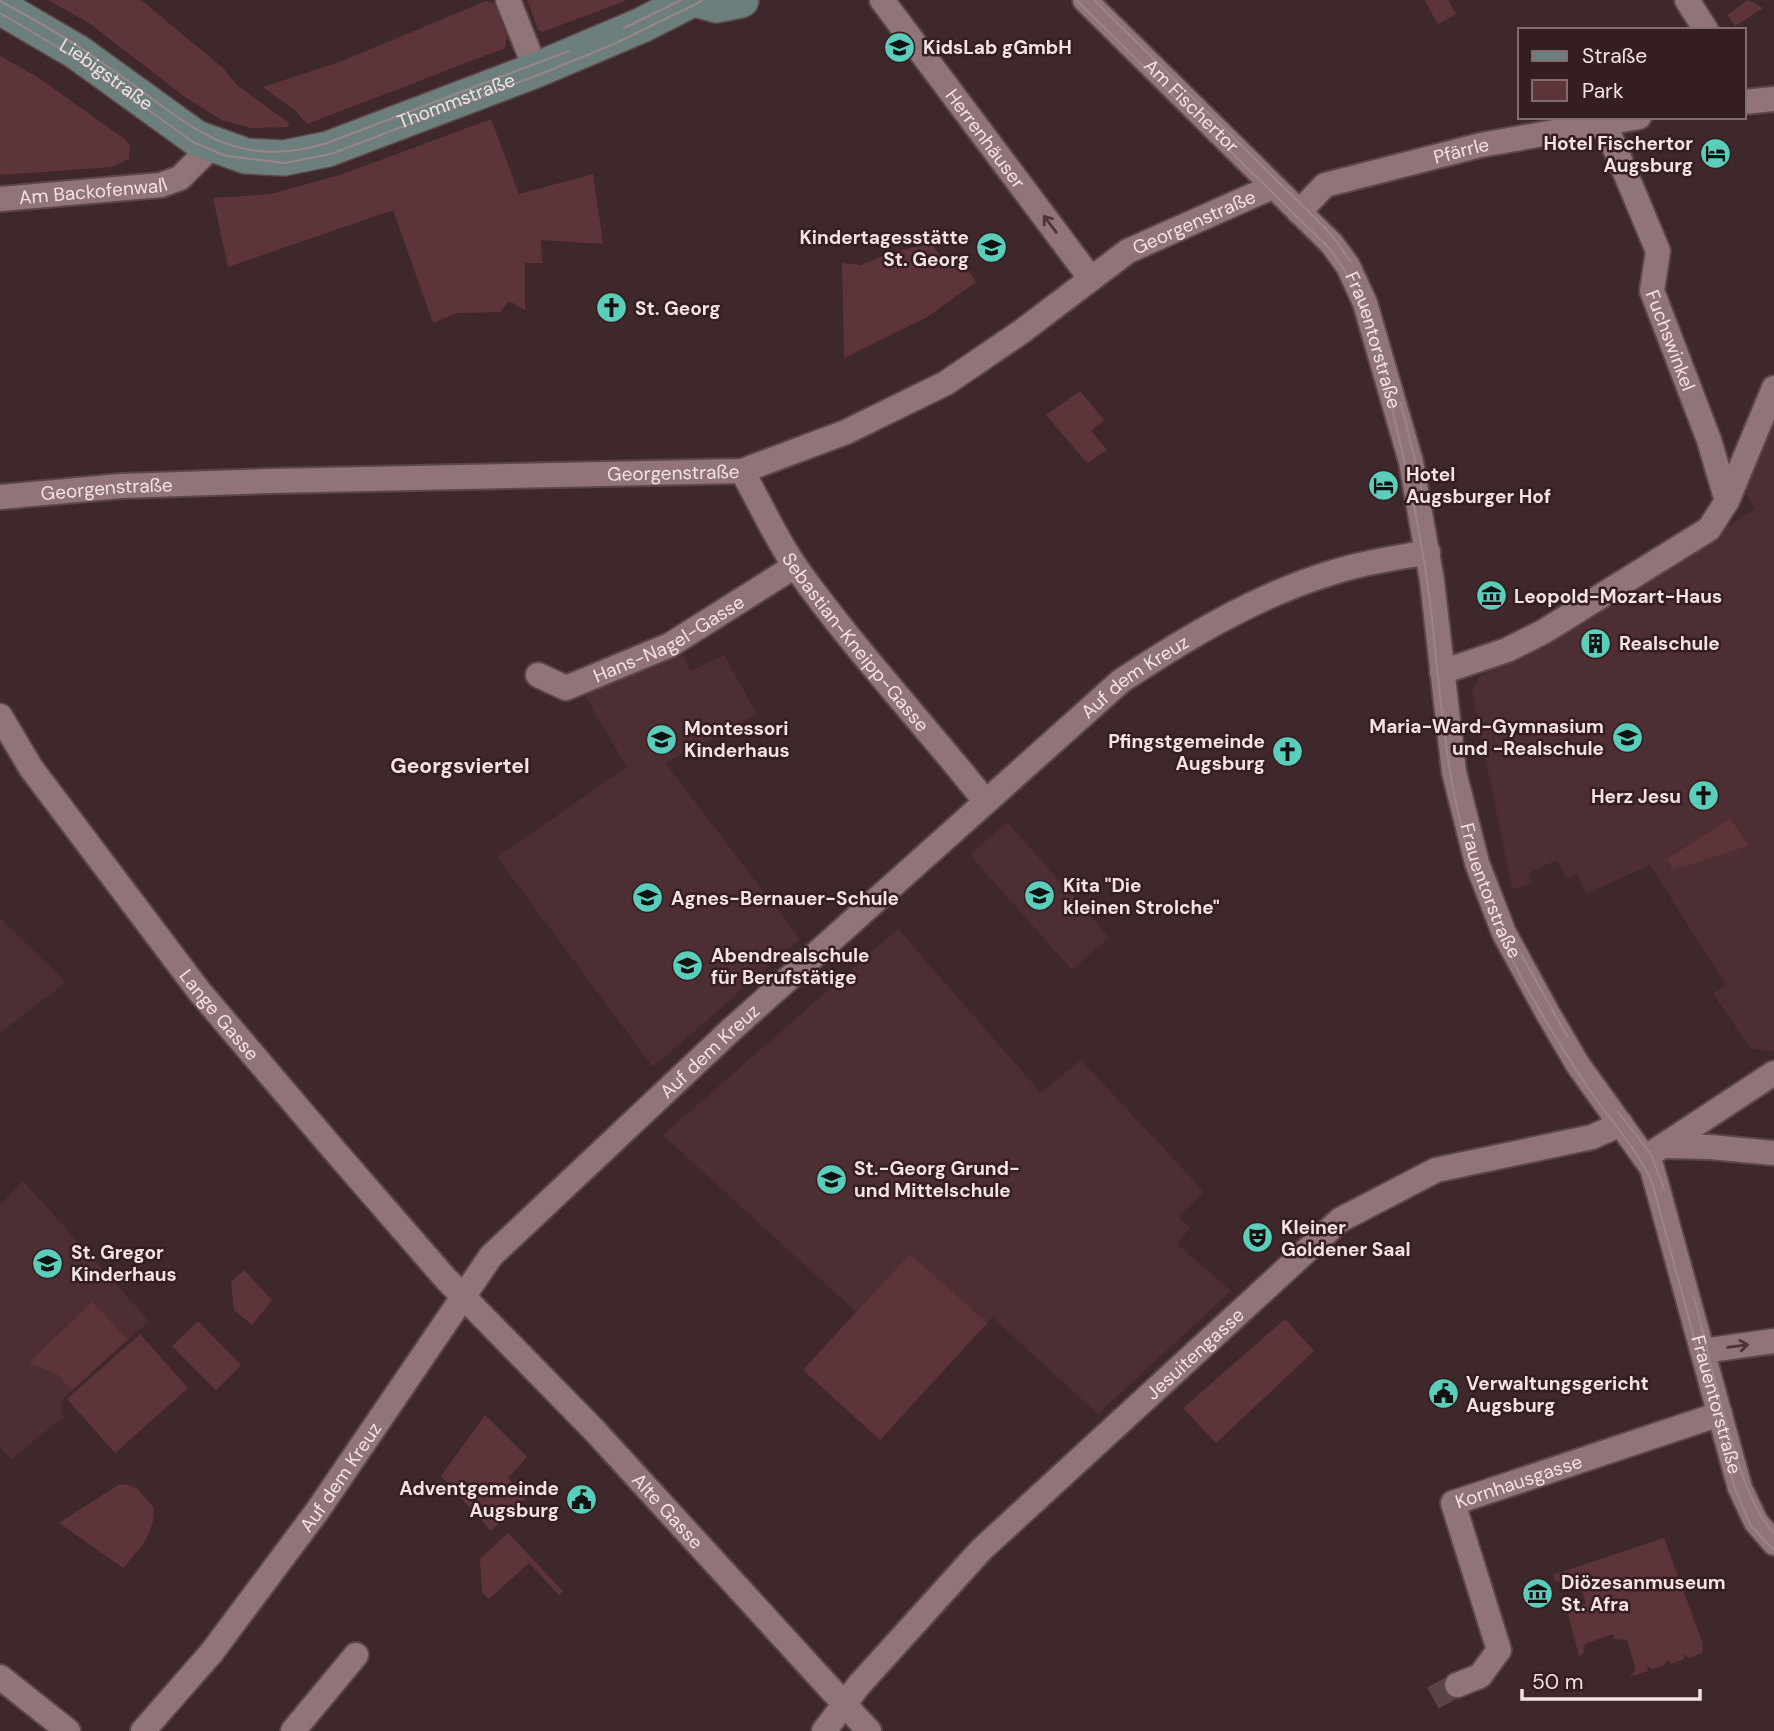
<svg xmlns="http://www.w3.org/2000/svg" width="1774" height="1731" font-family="'DM Sans',sans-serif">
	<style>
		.built { fill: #4d2e33 }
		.green { fill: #5e343b }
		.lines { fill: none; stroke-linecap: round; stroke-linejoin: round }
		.street-tunnel { stroke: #5a4447; stroke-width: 24; stroke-dasharray: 24 12; stroke-linecap: butt }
		.street-casing { stroke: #5b474a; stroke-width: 28 }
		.secondary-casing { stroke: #5b474a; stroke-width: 38 }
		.street { stroke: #907478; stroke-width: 24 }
		.secondary { stroke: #6c7f7c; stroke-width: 35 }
		.tram { stroke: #9a8689; stroke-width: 2 }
		.oneway { stroke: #4c3438 }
		.labels { text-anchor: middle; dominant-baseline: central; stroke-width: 5; stroke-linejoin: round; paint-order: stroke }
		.poi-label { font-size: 19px; font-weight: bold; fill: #f3e2e4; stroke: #351e22; text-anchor: start }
		.street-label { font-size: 19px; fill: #f3e2e4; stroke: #351e22 }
		.neighbourhood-label { font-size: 21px; font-weight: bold; fill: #f3e2e4; stroke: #351e22 }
	</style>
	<rect width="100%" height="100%" fill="#3f282b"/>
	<!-- built -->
	<path class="built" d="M1774,408V1051L1772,1052L1750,1048L1713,994L1726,985L1650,865L1586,894L1577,874L1566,878L1557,860L1528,873L1532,883L1512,889L1472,691L1479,677L1619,595L1755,509L1744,490Z
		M681,652L691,671L724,655L757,714L665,763L800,939L653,1067L497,857L627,767L584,694Z
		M1007,822L1109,937L1072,970L970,855Z
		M0,918L66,982L0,1033Z
		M898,929L1041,1093L1081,1060L1204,1192L1178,1217L1190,1228L1177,1244L1231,1291L1098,1414L992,1317L880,1440L803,1370L856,1312L663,1135Z
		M23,1181L149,1321L61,1401L63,1417L12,1459L0,1447V1205Z"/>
	<!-- green -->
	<path class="green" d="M48,0H141L223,68L237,85L289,123L288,127L251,128L222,120L185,97L89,23Z
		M527,0H627L542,32L538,29Z
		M1424,0H1448L1456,14L1438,24Z
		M1748,0L1763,8L1735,26L1727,15Z
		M486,1L494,4L507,37L505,48L307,124L297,112L263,87L342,61Z
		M0,56L39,78L126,140L130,146L129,159L111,167L0,175Z
		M491,119L519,194L593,174L603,244L541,240L542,263H525V310L509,301L500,312L457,313L433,323L393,210L228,267L213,198L271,194L343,174Z
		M932,243C938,257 944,262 960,259L976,282L927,317L844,358L842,263L861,265L890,253Z
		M1080,391L1104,420L1091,431L1107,450L1087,463L1046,415Z
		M1730,818L1748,846L1673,870L1667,859Z
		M910,1254L987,1323L880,1440L803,1370Z
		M244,1270L272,1300L252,1325L234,1310L231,1282Z
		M92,1302L127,1339L72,1390L57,1374L29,1363Z
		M1285,1319L1314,1351L1216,1443L1183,1408Z
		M198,1321L241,1365L216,1390L172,1346Z
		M140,1334L188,1388L115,1453L67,1399Z
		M485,1415L527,1457L508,1478L526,1498L491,1531L441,1476Z
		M126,1484L138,1489L154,1508C154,1536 140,1548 123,1568L59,1523L118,1485Z
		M508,1533L563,1591L559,1595L529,1563L489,1599L482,1592L480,1559Z
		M1664,1538L1703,1644L1702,1653L1689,1658L1684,1654V1659L1671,1664L1667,1659L1665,1665L1652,1669L1647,1666L1648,1671L1629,1677L1636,1670L1627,1640L1615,1639L1613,1634L1585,1644L1583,1654L1579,1656L1567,1610L1586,1603L1577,1576L1556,1582L1553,1575Z"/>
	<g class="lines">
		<!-- street-tunnel -->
		<path class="street-tunnel" d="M1433,1698L1457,1685"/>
		<defs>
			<g id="street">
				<path d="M508,0L536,70"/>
				<path id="s1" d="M882,0L1091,279"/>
				<path id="s2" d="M1085,0L1332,244L1348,266L1365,303L1411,462L1432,581L1454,772L1477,863L1504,933L1547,1012L1578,1065L1652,1168L1740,1488L1756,1522L1774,1543"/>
				<path d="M1687,0L1706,30"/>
				<path d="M1744,102L1774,99"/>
				<path id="s3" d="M1604,122L1658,251L1652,291L1709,440L1727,501"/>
				<path id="s4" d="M0,199L161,185L180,178L212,146"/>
				<path id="s5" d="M1299,212L1325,185L1481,145L1639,117"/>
				<path id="s6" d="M742,471C760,503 776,539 797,569C855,650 924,724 986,802"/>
				<path id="s7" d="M0,497L121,486L271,481L742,471L846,432L946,383L1021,332L1128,251L1272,187"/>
				<path d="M1442,672L1507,650L1543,632L1709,529L1727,501L1774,388"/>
				<path id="s8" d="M538,675L566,688L670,645L795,566"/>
				<path id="s9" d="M0,716L31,768L199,991L328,1143L446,1279L594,1430L869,1731"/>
				<path d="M1664,1146L1710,1147L1774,1153"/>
				<path d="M1646,1157L1774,1073"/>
				<path d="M1703,1351L1774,1341"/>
				<path d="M0,1677L68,1731"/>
				<path id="s10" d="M1457,1685L1480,1676L1499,1650L1453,1503L1720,1414"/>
				<path id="s11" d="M143,1731L212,1652L318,1510L491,1256L731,1030L1121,681C1188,637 1257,595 1334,572C1364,562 1397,558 1428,552"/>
				<path d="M293,1731L356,1655"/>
				<path id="s12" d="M824,1731L859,1685L981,1550L1340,1220L1436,1170L1592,1137L1621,1124"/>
			</g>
			<g id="secondary">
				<path d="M698,0L716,5L741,0"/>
				<path id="s13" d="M0,7L77,52L196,138L246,156L284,158L328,149L536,70L642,25L691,0"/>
			</g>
		</defs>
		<!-- street casing -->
		<use href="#street" class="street-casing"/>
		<!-- secondary casing -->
		<use href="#secondary" class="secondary-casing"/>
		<!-- street -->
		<use href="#street" class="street"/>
		<!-- secondary -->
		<use href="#secondary" class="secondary"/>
		<!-- tram -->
		<path class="tram" d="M1076,0L1328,247C1367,293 1385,375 1398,434C1412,492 1424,551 1431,610C1442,710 1447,807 1485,901C1512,966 1548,1028 1587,1086C1608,1118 1636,1147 1652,1182L1735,1489L1751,1526L1774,1550
			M1094,0L1330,233L1351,262
			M0,1C38,21 75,43 110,68C184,119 228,174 327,143L569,51
			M0,13L73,56L193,142L226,156L285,163L331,154L538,75L614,44L702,1
			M624,28L681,0
			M1401,403L1425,502
			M1521,954L1567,1036
			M1618,1112L1651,1154L1664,1189
			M1694,1297C1709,1351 1737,1499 1774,1533"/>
	</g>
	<!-- one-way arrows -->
	<defs><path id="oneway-shaft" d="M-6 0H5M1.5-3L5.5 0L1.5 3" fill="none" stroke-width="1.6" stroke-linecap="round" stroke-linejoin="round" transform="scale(1.75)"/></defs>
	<g class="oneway">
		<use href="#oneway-shaft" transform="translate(1050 224) rotate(-127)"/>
		<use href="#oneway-shaft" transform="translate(1738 1346) rotate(-8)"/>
	</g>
	<!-- icons -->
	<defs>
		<symbol id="school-disc" viewBox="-11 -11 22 22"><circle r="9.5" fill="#5bcebb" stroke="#351e22"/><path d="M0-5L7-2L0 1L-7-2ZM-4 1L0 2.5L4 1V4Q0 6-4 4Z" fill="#111"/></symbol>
		<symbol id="hotel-disc" viewBox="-11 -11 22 22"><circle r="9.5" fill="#5bcebb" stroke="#351e22"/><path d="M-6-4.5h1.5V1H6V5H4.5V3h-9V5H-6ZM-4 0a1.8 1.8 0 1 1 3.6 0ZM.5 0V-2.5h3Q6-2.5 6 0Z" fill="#111"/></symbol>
		<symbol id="church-disc" viewBox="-11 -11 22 22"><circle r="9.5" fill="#5bcebb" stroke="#351e22"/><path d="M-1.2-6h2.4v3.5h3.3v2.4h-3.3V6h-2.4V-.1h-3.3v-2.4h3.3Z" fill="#111"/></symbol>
		<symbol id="museum-disc" viewBox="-11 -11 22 22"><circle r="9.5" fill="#5bcebb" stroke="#351e22"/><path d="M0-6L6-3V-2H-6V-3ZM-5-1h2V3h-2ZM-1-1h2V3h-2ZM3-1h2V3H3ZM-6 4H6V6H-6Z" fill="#111"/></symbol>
		<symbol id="building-disc" viewBox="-11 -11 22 22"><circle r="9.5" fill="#5bcebb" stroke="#351e22"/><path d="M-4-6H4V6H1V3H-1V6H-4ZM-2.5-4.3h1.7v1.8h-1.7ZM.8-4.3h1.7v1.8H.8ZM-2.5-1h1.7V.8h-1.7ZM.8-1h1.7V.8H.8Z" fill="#111"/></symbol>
		<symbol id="theatre-disc" viewBox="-11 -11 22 22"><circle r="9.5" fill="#5bcebb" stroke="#351e22"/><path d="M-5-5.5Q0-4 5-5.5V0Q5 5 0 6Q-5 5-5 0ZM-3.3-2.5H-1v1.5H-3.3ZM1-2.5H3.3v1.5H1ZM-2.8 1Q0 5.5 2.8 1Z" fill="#111"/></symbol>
		<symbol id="civic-disc" viewBox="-11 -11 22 22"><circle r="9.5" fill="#5bcebb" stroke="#351e22"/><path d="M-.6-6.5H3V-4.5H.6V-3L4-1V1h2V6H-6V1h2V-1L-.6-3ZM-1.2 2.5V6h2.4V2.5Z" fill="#111"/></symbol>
	</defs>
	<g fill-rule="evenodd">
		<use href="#school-disc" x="882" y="30" width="35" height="35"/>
		<use href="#hotel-disc" x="1698" y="136" width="35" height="35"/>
		<use href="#school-disc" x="974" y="230" width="35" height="35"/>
		<use href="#church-disc" x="594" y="290" width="35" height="35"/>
		<use href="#hotel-disc" x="1366" y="468" width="35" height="35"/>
		<use href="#museum-disc" x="1474" y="578" width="35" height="35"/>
		<use href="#building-disc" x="1578" y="626" width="35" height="35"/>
		<use href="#school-disc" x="1610" y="720" width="35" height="35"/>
		<use href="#school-disc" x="644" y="722" width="35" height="35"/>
		<use href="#church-disc" x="1270" y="734" width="35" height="35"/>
		<use href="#church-disc" x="1686" y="778" width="35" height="35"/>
		<use href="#school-disc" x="1022" y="878" width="35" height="35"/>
		<use href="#school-disc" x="630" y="880" width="35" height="35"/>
		<use href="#school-disc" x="670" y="948" width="35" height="35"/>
		<use href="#school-disc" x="814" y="1162" width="35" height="35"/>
		<use href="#theatre-disc" x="1240" y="1220" width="35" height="35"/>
		<use href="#school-disc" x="30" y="1246" width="35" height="35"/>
		<use href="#civic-disc" x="1426" y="1376" width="35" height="35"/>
		<use href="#civic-disc" x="564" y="1482" width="35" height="35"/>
		<use href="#museum-disc" x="1520" y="1576" width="35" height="35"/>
	</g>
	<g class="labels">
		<!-- poi labels -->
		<g class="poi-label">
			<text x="923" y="47">KidsLab gGmbH</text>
			<text x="1693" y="143" text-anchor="end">Hotel Fischertor<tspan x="1693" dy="22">Augsburg</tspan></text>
			<text x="969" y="237" text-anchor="end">Kindertagesstätte<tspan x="969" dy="22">St. Georg</tspan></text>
			<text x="635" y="308">St. Georg</text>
			<text x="1406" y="474">Hotel<tspan x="1406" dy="22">Augsburger Hof</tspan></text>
			<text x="1514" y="596">Leopold-Mozart-Haus</text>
			<text x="1619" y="643">Realschule</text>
			<text x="1604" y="726" text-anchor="end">Maria-Ward-Gymnasium<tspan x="1604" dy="22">und -Realschule</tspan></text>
			<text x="684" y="728">Montessori<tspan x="684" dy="22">Kinderhaus</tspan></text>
			<text x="1265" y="741" text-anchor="end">Pfingstgemeinde<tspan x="1265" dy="22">Augsburg</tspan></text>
			<text x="1681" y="796" text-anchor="end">Herz Jesu</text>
			<text x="1063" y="885">Kita "Die<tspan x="1063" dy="22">kleinen Strolche"</tspan></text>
			<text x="671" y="898">Agnes-Bernauer-Schule</text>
			<text x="711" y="955">Abendrealschule<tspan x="711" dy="22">für Berufstätige</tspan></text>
			<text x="854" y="1168">St.-Georg Grund-<tspan x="854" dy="22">und Mittelschule</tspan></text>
			<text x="1281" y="1227">Kleiner<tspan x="1281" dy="22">Goldener Saal</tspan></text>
			<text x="71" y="1252">St. Gregor<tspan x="71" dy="22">Kinderhaus</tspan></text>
			<text x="1466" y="1383">Verwaltungsgericht<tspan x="1466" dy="22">Augsburg</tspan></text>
			<text x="559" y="1488" text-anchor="end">Adventgemeinde<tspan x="559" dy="22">Augsburg</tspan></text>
			<text x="1561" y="1582">Diözesanmuseum<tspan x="1561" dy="22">St. Afra</tspan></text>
		</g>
		<!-- street labels -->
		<g class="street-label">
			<text stroke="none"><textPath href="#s13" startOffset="126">Liebigstraße</textPath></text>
			<text stroke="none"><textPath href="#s13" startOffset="509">Thommstraße</textPath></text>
			<text stroke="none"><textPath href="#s2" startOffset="150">Am Fischertor</textPath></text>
			<text stroke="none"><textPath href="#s1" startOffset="173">Herrenhäuser</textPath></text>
			<text stroke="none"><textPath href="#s5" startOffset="178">Pfärrle</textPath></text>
			<text stroke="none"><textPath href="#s4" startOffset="93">Am Backofenwall</textPath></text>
			<text stroke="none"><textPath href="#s7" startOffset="1262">Georgenstraße</textPath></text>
			<text stroke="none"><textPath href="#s2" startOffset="453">Frauentorstraße</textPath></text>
			<text stroke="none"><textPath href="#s3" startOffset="233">Fuchswinkel</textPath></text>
			<text stroke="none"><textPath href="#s7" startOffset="674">Georgenstraße</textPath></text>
			<text stroke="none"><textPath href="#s7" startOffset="107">Georgenstraße</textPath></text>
			<text stroke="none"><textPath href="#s8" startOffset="145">Hans-Nagel-Gasse</textPath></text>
			<text stroke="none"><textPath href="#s6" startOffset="206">Sebastian-Kneipp-Gasse</textPath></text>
			<text stroke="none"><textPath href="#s11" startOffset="1456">Auf dem Kreuz</textPath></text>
			<text stroke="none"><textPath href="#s2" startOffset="1018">Frauentorstraße</textPath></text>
			<text stroke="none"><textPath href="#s9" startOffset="371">Lange Gasse</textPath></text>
			<text stroke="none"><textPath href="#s11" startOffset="889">Auf dem Kreuz</textPath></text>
			<text stroke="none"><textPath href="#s12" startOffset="530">Jesuitengasse</textPath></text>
			<text stroke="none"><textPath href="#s2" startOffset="1586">Frauentorstraße</textPath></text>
			<text stroke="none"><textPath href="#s11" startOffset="322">Auf dem Kreuz</textPath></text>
			<text stroke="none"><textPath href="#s10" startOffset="280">Kornhausgasse</textPath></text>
			<text stroke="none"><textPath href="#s9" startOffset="1040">Alte Gasse</textPath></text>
		</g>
		<!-- neighbourhood labels -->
		<g class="neighbourhood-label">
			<text x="460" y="766">Georgsviertel</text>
		</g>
	</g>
	<!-- legend -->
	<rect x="1518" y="28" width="228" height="91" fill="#351e22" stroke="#816c70" stroke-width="2"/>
	<rect x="1532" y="51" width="35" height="10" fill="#6c7f7c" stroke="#816c70" stroke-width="2"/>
	<text x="1582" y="63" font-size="21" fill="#f3e2e4">Straße</text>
	<rect x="1532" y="80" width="35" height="21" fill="#5e343b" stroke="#816c70" stroke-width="2"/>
	<text x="1582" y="98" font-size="21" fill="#f3e2e4">Park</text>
	<!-- scale -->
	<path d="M1522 1689v10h178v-10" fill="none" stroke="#f3e2e4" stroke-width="3.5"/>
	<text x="1532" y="1689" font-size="21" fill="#f3e2e4" stroke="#351e22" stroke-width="5" paint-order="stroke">50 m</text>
</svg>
